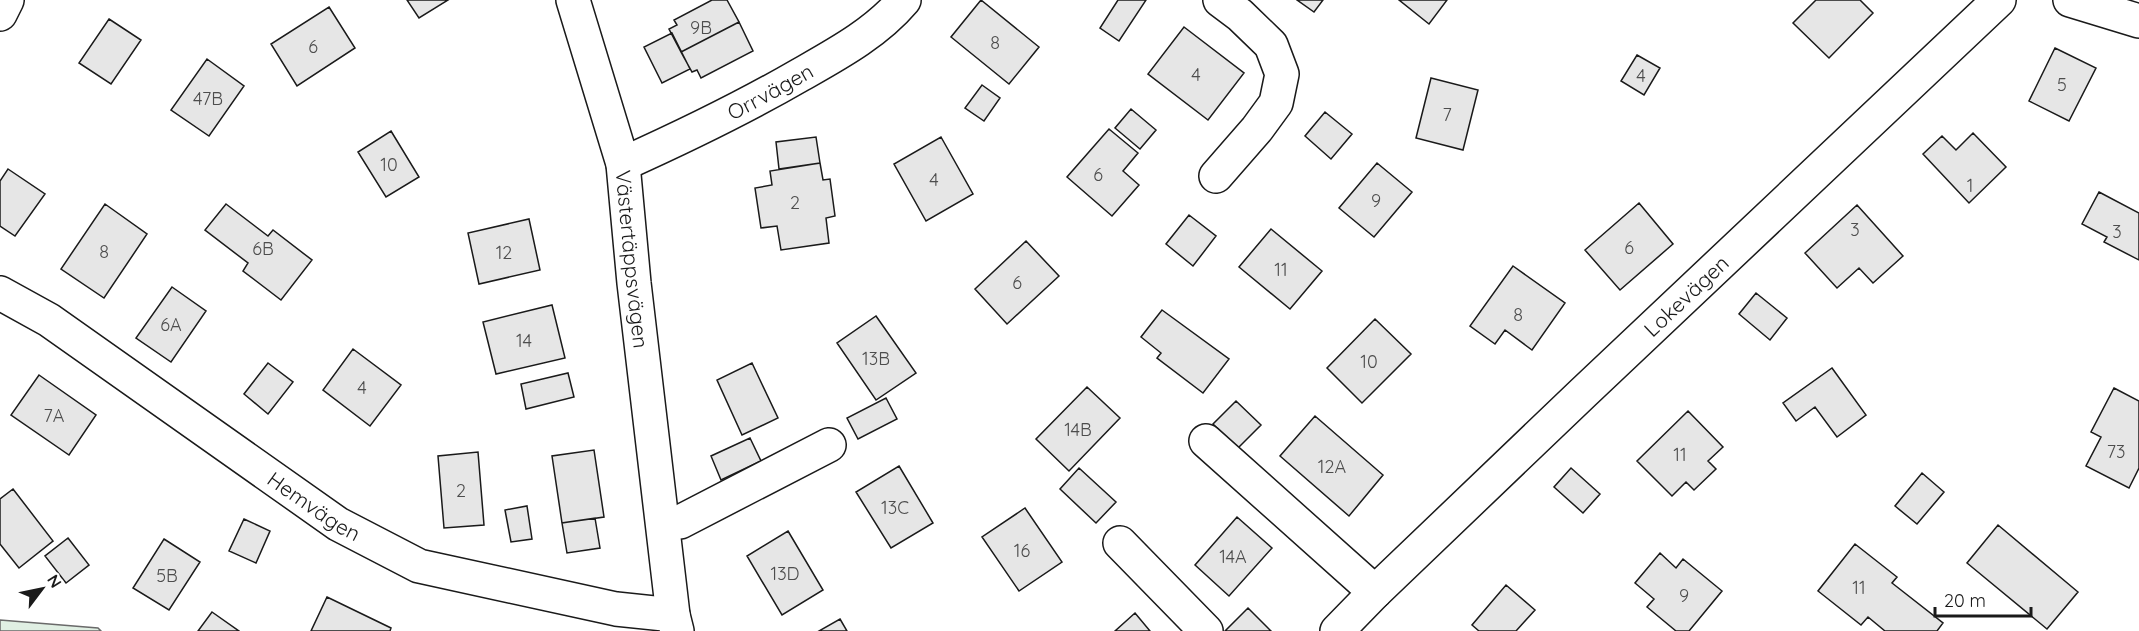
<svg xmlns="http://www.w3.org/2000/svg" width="2139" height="631" font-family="Quicksand,sans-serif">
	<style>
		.green { fill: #e0efe3; stroke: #6a6a6a; stroke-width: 1.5 }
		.building { fill: #e6e6e6; stroke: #1a1a1a; stroke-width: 1.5 }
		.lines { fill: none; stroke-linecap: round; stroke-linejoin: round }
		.minor-casing { stroke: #1a1a1a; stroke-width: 36 }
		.minor { stroke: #fff; stroke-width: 33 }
		.labels { text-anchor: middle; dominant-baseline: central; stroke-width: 4.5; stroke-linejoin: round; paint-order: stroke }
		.number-label { font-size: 18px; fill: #4d4d4d }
		.street-label { font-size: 21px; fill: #1a1a1a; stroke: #fff }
	</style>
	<rect width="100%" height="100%" fill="#fff"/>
	<!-- green -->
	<path class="green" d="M0,620L98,628L101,631H0Z"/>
	<!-- building -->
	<path class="building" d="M407,0H448L419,18Z
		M712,0H727L739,22L681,52L669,29L677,25L674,20Z
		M981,0L1039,47L1009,84L951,37Z
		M1118,0H1146L1119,41L1100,28Z
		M1297,0H1323L1314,12Z
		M1399,0H1447L1429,24Z
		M1816,0H1860L1873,13L1829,58L1793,23Z
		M329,7L355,48L297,86L271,44Z
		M109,19L141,40L111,84L79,63Z
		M739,22L753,51L701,78L697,70L692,72L681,52Z
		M1184,27L1244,73L1208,120L1148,74Z
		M672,33L690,69L662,83L644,47Z
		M2055,48L2096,68L2069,121L2029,101Z
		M1637,55L1660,68L1644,95L1621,81Z
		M207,59L244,86L209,136L171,110Z
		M1431,78L1478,90L1463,150L1416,138Z
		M982,85L1000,98L984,121L965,108Z
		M1131,109L1156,130L1140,149L1115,128Z
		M1325,112L1352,134L1331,159L1305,136Z
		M1109,129L1138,153L1123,171L1139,185L1112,216L1067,177Z
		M391,131L419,177L386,197L358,152Z
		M1973,133L2006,167L1969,203L1923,154L1942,136L1956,150Z
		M816,137L820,163L779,169L776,142Z
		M941,137L973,194L926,221L894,164Z
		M820,163L823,180L830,179L835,216L826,218L829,243L781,250L777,226L761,228L755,188L772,185L770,171Z
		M1377,163L1412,192L1374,237L1339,208Z
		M8,169L45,194L15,236L0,226V181Z
		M2099,192L2139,213V260L2104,242L2107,237L2082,224Z
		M1639,203L1673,244L1620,290L1585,250Z
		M105,204L147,234L104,298L61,269Z
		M226,204L268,236L273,230L312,260L281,300L243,271L248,263L205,230Z
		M1857,205L1903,256L1873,283L1859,268L1837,288L1805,253Z
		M1189,215L1216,236L1193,266L1166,244Z
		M529,219L540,270L479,284L468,233Z
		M1271,229L1322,271L1290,309L1239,267Z
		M1026,241L1059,276L1007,324L975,289Z
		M1513,266L1565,303L1532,350L1505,330L1495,344L1470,326Z
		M172,287L206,311L171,362L136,338Z
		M1756,293L1787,318L1770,340L1739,314Z
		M552,305L565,358L496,374L483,322Z
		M1162,310L1229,359L1203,393L1157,358L1161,353L1141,337Z
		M876,316L916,373L876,400L837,343Z
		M1375,319L1411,354L1362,403L1327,368Z
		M353,349L401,385L370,426L323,390Z
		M268,363L293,382L268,414L244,394Z
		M752,363L778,418L742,435L717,380Z
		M1832,368L1866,415L1837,437L1815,407L1796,421L1783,403Z
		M568,373L574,397L526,409L521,384Z
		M39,375L96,415L69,455L11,415Z
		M1087,387L1120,418L1069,471L1036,439Z
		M2114,388L2139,401V468L2129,488L2086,466L2101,437L2091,432Z
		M886,398L897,419L858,439L847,418Z
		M1236,401L1261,425L1238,448L1213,424Z
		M1688,411L1723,447L1708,461L1716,469L1694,490L1686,482L1672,496L1637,461Z
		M1315,416L1383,475L1349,516L1280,456Z
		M750,438L761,461L721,480L711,456Z
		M594,450L604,517L562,523L552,456Z
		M478,452L484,525L444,528L438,456Z
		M899,466L933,523L891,548L856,492Z
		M1079,468L1116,502L1096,523L1060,489Z
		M1571,468L1600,494L1583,513L1554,487Z
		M1922,473L1944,492L1917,524L1895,506Z
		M13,489L53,541L19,568L0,544V499Z
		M527,506L532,539L511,542L505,510Z
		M1025,508L1062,562L1019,591L982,537Z
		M1237,517L1272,548L1229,596L1195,565Z
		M595,518L600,548L567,553L562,523Z
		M244,519L270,531L256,563L229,551Z
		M1998,525L2078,592L2047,629L1967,563Z
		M788,531L823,590L782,615L747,556Z
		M68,538L89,565L66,583L45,556Z
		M164,539L200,562L169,610L133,588Z
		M1855,544L1897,577L1892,583L1943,623L1937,631H1885L1868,617L1861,625L1818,591Z
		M1660,553L1676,568L1683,559L1722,591L1689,631H1676L1647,607L1654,599L1635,583Z
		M1506,585L1535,610L1516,631H1479L1472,625Z
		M327,597L391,628L390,631H311Z
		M1248,608L1271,631H1225Z
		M212,612L239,631H198Z
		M1135,613L1150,631H1115Z
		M840,619L847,631H819Z"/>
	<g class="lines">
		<defs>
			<g id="minor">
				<path id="s1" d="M573,0L623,164L634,283L673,615L677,631"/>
				<path d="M2070,0L2139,21"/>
				<path d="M0,14L7,0"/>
				<path id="s2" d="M623,164C683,137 743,108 800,75C837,54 876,33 904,0"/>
				<path d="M1216,176L1257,129L1276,103L1282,74L1271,45L1240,15L1220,0"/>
				<path id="s3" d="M0,293L49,320L338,524L419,566L616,609L673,615"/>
				<path d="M1206,441L1375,592"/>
				<path d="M664,524L680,522L829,445"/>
				<path d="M1120,543L1206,631"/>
				<path id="s4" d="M1337,631L1375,592L1583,393L1999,0"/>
			</g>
		</defs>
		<!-- minor casing -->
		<use href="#minor" class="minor-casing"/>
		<!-- minor -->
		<use href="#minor" class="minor"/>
	</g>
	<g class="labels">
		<!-- number labels -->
		<g class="number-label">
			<text x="701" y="27">9B</text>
			<text x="995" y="42">8</text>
			<text x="313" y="46">6</text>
			<text x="1196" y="74">4</text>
			<text x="1641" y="75">4</text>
			<text x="2062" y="84">5</text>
			<text x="208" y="98">47B</text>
			<text x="1447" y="114">7</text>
			<text x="389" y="164">10</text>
			<text x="1098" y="174">6</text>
			<text x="934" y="179">4</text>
			<text x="1970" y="185">1</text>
			<text x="1376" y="200">9</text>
			<text x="795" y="202">2</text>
			<text x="1855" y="229">3</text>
			<text x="2117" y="231">3</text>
			<text x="1629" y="247">6</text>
			<text x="263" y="248">6B</text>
			<text x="104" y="251">8</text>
			<text x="504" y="252">12</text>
			<text x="1281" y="269">11</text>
			<text x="1017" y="282">6</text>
			<text x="1518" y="314">8</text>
			<text x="171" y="324">6A</text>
			<text x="524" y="340">14</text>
			<text x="876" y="358">13B</text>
			<text x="1369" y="361">10</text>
			<text x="362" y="387">4</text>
			<text x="54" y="415">7A</text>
			<text x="1078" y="429">14B</text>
			<text x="2116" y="451">73</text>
			<text x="1680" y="454">11</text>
			<text x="1332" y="466">12A</text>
			<text x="461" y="490">2</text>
			<text x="895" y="507">13C</text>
			<text x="1022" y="550">16</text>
			<text x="1233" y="556">14A</text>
			<text x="785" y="573">13D</text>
			<text x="167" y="575">5B</text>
			<text x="1859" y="587">11</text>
			<text x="1684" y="595">9</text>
		</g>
		<!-- street labels -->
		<g class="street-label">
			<text stroke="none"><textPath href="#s2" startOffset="164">Orrvägen</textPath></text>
			<text stroke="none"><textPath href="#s1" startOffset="267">Västertäppsvägen</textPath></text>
			<text stroke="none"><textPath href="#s4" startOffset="484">Lokevägen</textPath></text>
			<text stroke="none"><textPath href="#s3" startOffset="380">Hemvägen</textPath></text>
		</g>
	</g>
	<!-- north arrow -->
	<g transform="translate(42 589) rotate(58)" stroke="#ffffff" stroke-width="4.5" paint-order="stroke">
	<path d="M0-4.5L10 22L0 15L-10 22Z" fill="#1a1a1a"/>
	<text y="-9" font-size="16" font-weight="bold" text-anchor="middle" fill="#1a1a1a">N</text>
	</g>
	<!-- scale -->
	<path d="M1935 607v9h96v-9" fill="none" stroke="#1a1a1a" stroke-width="3"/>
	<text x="1944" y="607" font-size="18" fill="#1a1a1a" stroke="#ffffff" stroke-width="4.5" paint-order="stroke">20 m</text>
</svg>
